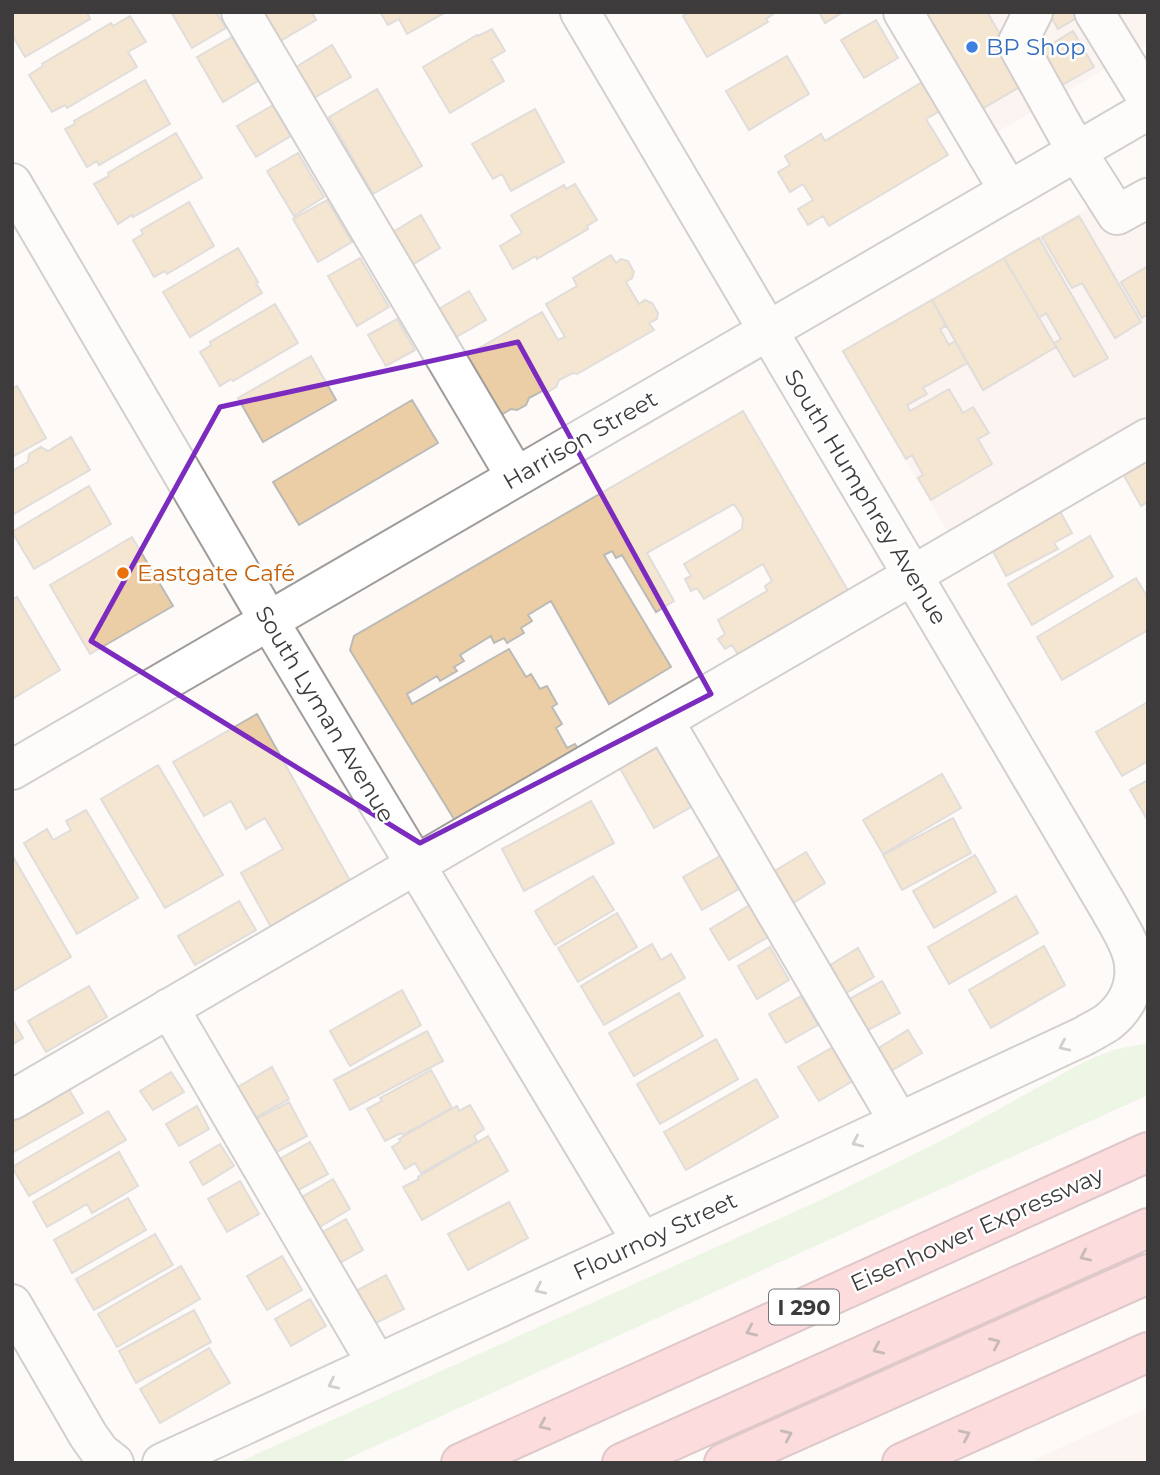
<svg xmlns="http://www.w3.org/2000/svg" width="1160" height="1475" font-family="Montserrat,sans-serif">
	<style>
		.built { fill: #f9ede8 }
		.green { fill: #daefcd }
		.building { fill: #ebcea5; stroke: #bcbab7; stroke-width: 2 }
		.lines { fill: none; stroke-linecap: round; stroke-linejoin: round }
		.minor-casing { stroke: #a09c9b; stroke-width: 42 }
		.highway-casing { stroke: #b98d91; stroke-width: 42 }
		.minor { stroke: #fff; stroke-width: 38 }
		.highway { stroke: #fcb9bf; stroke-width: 38 }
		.oneway { stroke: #9e9d9d }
		.oneway2 { stroke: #896d70 }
		.marked { fill: none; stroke: #7b2cbf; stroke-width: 5; stroke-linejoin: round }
		.shop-dot { fill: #3f7fe0; stroke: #fff; stroke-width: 2.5 }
		.food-dot { fill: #e8710a; stroke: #fff; stroke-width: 2.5 }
		.labels { text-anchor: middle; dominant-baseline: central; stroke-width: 5; stroke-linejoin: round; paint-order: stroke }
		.shield { fill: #fff; stroke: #777676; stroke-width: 2 }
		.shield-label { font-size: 21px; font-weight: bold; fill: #3d3b3b }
		.shop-label { font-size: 23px; fill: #366cbe; stroke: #fff; text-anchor: start }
		.street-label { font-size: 23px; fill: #3d3b3b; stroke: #fff }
		.food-label { font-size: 23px; fill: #c56008; stroke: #fff; text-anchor: start }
	</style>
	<rect width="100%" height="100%" fill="#fdfaf8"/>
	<!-- built -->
	<path class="built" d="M915,12H1148V44L989,137Z
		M1148,173V423L952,539L841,351Z
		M1148,1408V1463H1027Z"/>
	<!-- green -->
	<path class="green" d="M1148,1043V1095L338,1463H237L825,1198L943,1140L1084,1062L1113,1050Z"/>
	<!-- building -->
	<path class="building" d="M12,12H87L90,19L25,57L12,35Z
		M171,12H216L226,28L192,48Z
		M264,12H312L316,20L280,41Z
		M380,12H446L407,34L399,19L388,25Z
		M690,12H776L766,19L768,22L707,57L683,16Z
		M819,12H843L825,23Z
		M918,12H987L1028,82L975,113Z
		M1048,12H1086L1058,29Z
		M130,16L146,42L128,52L137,67L67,108L65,105L52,112L29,75L43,66L42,64L111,23L113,26Z
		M876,20L898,58L864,78L841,40Z
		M492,29L505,51L491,59L504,81L450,113L423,67L477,35L478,36Z
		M1073,31L1094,67L1057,88L1037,53Z
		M232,37L258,81L223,102L197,57Z
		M332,45L351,77L314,98L296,67Z
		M787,56L809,94L749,130L726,91Z
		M145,80L170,124L99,165L97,161L87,167L65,129L75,124L74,121Z
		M922,82L940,111L926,119L948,155L829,226L823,216L808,225L798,209L813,200L803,184L790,192L778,172L790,165L785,156L821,134L825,141Z
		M377,89L422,166L373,194L329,117Z
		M273,105L291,136L256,157L237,126Z
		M535,109L564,162L511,191L502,174L493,179L472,144Z
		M176,133L202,178L133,217L132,215L118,224L94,184L109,176L108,173Z
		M298,153L324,197L294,216L267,171Z
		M575,184L597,220L587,226L588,229L537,259L536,256L513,269L500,246L522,233L511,215L564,185L566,189Z
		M327,200L352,242L318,262L293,219Z
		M189,202L214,246L167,274L165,271L154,277L133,240L143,234L141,230Z
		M421,215L440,248L412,265L393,232Z
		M1079,216L1141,322L1115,338L1082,283L1072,288L1042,237Z
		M1039,238L1108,358L1074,377L1054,343L1061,339L1046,313L1039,318L1004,258Z
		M238,248L258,282L256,283L262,293L190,337L163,292Z
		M611,255L616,263L621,259L628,261L634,272L632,278L626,282L639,304L645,300L652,303L658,313L657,319L649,323L654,330L577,374L573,373L559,380L556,387L548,392L542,391L529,398L526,405L517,410L511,409L494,419L460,359L542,312L558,340L565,337L546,304L577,286L573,278Z
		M360,258L389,307L357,326L328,276Z
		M1004,258L1056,347L983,390L932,300Z
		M1148,266V314L1142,318L1121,282Z
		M469,291L486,320L453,339L437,310Z
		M932,300L946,326L940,329L949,345L955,341L967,363L923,388L927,394L907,405L910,411L949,389L963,413L973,407L989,433L978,439L992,464L931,500L918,478L923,475L912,455L906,459L843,351Z
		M275,304L298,343L233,381L231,379L220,386L200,352L211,345L210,342Z
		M397,319L415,350L386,366L368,335Z
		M311,356L336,400L263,442L238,398Z
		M17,386L46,438L12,457V389Z
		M412,400L438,443L299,525L273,482Z
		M743,411L850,594L740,658L732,645L725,649L718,639L725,634L718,620L767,591L765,586L772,581L763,564L704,599L697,588L691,591L685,579L691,576L684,564L742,529L743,518L734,504L647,553L674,601L656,612L622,555L616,558L612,551L604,555L671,667L609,704L551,601L528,615L532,621L521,628L524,633L507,643L504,638L494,643L491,636L460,655L464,661L454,667L457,671L440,681L437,676L407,694L412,704L509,649L526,677L531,674L540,689L547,686L557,704L552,707L562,724L556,728L567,748L575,744L580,753L457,824L350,650L354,636Z
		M71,437L90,470L12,515V471L28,462L29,454L41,447L48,451Z
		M1148,461V502L1141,506L1123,474Z
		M89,486L111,524L34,569L12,532Z
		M1056,504L1072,533L1054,543L1058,549L1006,576L988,542Z
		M1090,536L1113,577L1032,625L1008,584Z
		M132,537L173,606L90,654L50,585Z
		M1136,578L1148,598V630L1062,680L1037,637Z
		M17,597L60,670L12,699V600Z
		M1148,702V761L1122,776L1096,732Z
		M257,714L352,884L272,929L241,873L283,849L265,818L246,829L231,801L204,816L173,762Z
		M655,741L693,806L654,828L617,763Z
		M158,765L223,875L165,908L101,799Z
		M942,774L961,808L883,854L863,820Z
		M1148,780V821L1130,790Z
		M591,801L614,843L524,891L502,849Z
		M86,810L138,898L77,934L24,843L47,829L53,840L71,830L66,821Z
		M953,818L971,853L902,890L883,855Z
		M806,852L825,883L790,905L771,873Z
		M12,855L71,957L13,991L12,990Z
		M975,855L996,892L934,928L913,891Z
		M720,856L739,889L702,910L683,877Z
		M593,876L614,910L555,945L535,911Z
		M1016,896L1038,933L949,984L928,947Z
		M239,901L256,930L195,965L178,936Z
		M750,905L768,937L729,960L710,929Z
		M617,913L637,947L578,982L558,948Z
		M652,944L661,960L671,954L685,978L604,1025L581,986Z
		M1044,946L1065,985L991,1028L969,990Z
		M770,947L789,980L757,999L738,966Z
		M858,948L874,977L843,995L827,967Z
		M882,981L900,1013L861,1034L844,1002Z
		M89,986L107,1017L46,1052L28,1021Z
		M402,990L421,1025L350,1066L330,1031Z
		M679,993L703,1036L634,1076L609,1033Z
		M801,996L818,1025L786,1043L769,1014Z
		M12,1019L23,1038L12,1045Z
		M908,1030L922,1053L891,1071L877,1049Z
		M427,1031L443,1061L350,1110L334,1080Z
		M716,1039L738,1079L660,1124L637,1084Z
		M833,1047L853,1081L819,1101L798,1067Z
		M272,1067L289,1099L253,1119L236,1088Z
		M431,1070L452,1108L403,1135L401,1133L385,1141L367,1109L382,1101L380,1098Z
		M171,1072L184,1092L153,1110L140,1091Z
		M756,1079L778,1117L686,1170L664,1132Z
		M64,1081L83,1113L12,1153V1111Z
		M289,1102L307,1136L271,1155L253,1121Z
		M470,1105L484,1129L474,1136L477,1141L421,1173L415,1163L405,1169L392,1147L401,1141L399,1139L457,1106L459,1111Z
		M197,1106L209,1129L179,1146L166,1124Z
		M108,1111L126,1140L29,1196L12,1167Z
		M488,1136L508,1171L422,1220L403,1187L419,1179L418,1177Z
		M310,1142L328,1174L293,1193L276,1161Z
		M220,1144L234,1166L203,1185L190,1162Z
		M119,1152L138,1186L92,1213L87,1204L47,1227L33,1202Z
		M333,1179L350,1209L318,1228L300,1198Z
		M240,1181L259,1214L227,1232L208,1199Z
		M128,1198L146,1230L72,1273L54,1240Z
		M509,1202L528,1238L468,1270L448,1234Z
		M346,1219L363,1250L336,1265L319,1234Z
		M155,1234L173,1265L94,1310L76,1279Z
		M282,1256L302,1290L267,1310L247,1276Z
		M181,1266L200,1299L117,1347L98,1314Z
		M386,1275L404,1309L372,1325L354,1292Z
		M310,1299L326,1326L291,1346L275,1319Z
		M194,1310L211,1342L136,1383L119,1351Z
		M209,1348L230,1383L160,1423L140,1389Z"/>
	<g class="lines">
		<defs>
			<path id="minor" d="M241,12L516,477
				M903,12L1009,191
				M1033,12L1017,44L1077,152L1117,215L1148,198
				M1094,12L1148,100
				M12,183L269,621L642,1242
				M664,721L899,1122
				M12,770L1148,110
				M169,1008L377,1364
				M12,1100L1148,438
				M12,1304L88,1435L100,1452L114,1463
				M162,1463L642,1242L1084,1036C1092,1031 1101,1027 1108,1022C1128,1006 1138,983 1133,958C1129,940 1117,923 1109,908L580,12"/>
			<path id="highway" d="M461,1463L1148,1152
				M622,1463L1148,1228
				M724,1463L1148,1274
				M902,1463L1148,1352"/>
		</defs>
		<!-- minor casing -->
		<use href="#minor" class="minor-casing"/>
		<!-- highway casing -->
		<use href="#highway" class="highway-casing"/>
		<!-- minor -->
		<use href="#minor" class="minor"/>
		<!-- highway -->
		<use href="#highway" class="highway"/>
	</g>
	<!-- one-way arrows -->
	<defs><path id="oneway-chevron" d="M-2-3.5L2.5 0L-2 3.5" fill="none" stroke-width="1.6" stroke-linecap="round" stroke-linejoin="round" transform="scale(1.75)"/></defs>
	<g class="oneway">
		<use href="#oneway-chevron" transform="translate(1064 1046) rotate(155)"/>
		<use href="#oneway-chevron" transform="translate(857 1142) rotate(155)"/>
		<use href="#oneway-chevron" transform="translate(540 1289) rotate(155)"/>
		<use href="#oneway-chevron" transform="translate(333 1384) rotate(155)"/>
	</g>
	<g class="oneway2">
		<use href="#oneway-chevron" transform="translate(1085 1256) rotate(156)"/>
		<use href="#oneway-chevron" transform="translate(751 1331) rotate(156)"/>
		<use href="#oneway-chevron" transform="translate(995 1343) rotate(-24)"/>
		<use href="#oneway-chevron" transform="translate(878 1349) rotate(156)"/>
		<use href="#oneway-chevron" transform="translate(544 1425) rotate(156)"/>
		<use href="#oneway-chevron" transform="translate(787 1435) rotate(-24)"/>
		<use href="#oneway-chevron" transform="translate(965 1435) rotate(-24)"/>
	</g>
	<!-- marked area -->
	<path d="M0 0H1160V1475H0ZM518,342L711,694L420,843L91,641L220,407Z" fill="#fdfaf8" fill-opacity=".55" fill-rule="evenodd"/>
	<path class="marked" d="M518,342L711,694L420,843L91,641L220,407Z"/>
	<!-- markers -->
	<circle class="shop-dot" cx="972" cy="47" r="7"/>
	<circle class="food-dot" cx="123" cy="573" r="7"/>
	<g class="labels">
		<!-- shield labels -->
		<rect class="shield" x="769" y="1289.5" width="70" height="35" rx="5"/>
		<g class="shield-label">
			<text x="804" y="1307">I 290</text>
		</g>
		<!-- shop labels -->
		<g class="shop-label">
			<text x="986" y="47">BP Shop</text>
		</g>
		<!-- street labels -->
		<g class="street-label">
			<text transform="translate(580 440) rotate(-30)">Harrison Street</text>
			<text transform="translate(866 497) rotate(59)">South Humphrey Avenue</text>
			<text transform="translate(325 714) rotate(59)">South Lyman Avenue</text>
			<text transform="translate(977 1229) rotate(-24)">Eisenhower Expressway</text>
			<text transform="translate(655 1236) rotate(-25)">Flournoy Street</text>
		</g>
		<!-- food labels -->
		<g class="food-label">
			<text x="137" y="573">Eastgate Café</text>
		</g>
	</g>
	<!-- border -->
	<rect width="1160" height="1475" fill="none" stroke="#3d3b3b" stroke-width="28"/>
</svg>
